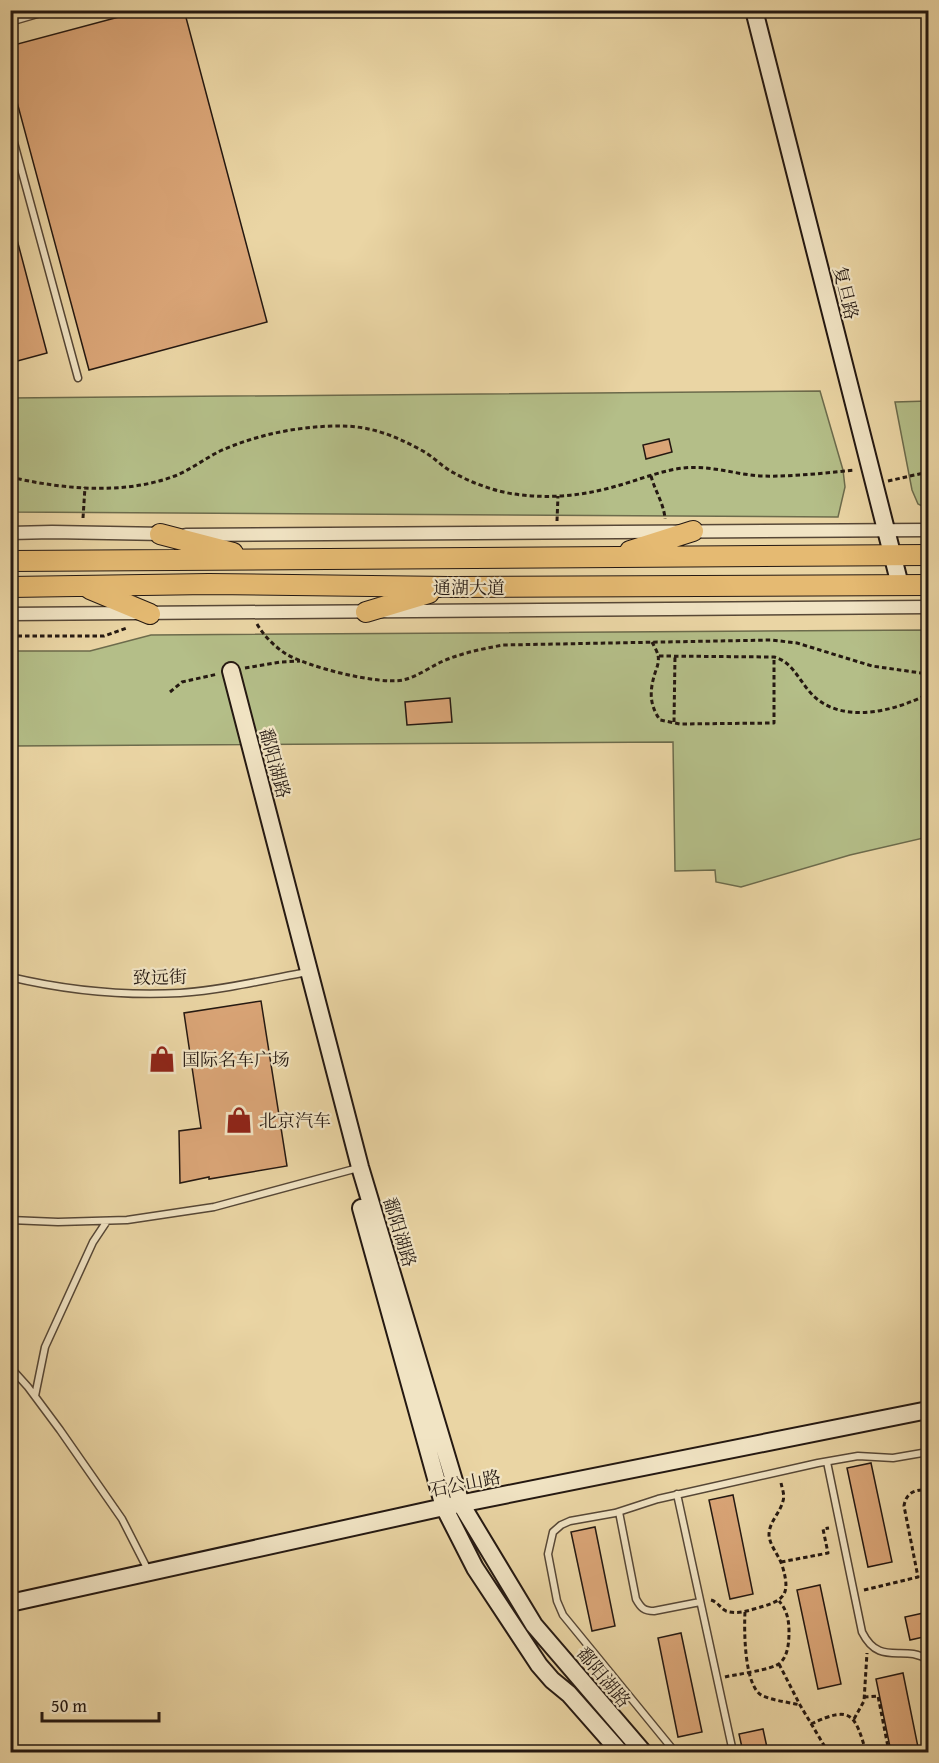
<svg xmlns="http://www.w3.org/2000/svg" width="939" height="1763" font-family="'Gentium Book Plus','Noto Serif SC',serif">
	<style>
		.green { fill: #b4be88; stroke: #6c6b4c; stroke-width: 1.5 }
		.building { fill: #daa577; stroke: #241811; stroke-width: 1.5 }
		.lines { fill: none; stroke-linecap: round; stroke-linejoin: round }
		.lane-casing { stroke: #564736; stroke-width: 9 }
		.street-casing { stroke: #564736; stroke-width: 15 }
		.secondary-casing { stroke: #241811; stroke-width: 20 }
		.primary-casing { stroke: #241811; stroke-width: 22 }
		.path { stroke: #241811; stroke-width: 3; stroke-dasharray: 4.5 3; stroke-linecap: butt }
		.lane { stroke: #f1e4c4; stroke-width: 6 }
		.street { stroke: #f1e4c4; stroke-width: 12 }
		.secondary { stroke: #f1e4c4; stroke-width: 16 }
		.primary { stroke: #e5ba72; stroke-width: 20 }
		.labels { text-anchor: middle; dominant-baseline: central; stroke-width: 4.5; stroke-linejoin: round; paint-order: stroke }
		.street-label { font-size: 18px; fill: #241811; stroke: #f1e4c4 }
		.poi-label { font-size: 18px; fill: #241811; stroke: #f1e4c4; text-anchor: start }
	</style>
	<rect width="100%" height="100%" fill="#ead5a4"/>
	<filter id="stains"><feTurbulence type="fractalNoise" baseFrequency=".00333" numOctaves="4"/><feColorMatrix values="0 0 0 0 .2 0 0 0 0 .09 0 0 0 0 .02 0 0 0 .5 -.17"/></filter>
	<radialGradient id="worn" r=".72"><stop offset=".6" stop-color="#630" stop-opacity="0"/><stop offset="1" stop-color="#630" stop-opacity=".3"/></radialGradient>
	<!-- green -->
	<path class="green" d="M820,391L843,470L845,487L838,517L11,512L10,398Z
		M928,401V509L918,504L912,490L895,402Z
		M928,630V837L850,855L741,887L716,882L715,870L675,871L673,742L11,746L10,651H90L151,635Z"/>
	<!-- building -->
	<path class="building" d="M145,10H184L267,322L89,370L10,76V46Z
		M15,232L47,353L10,363V233Z
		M669,439L672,452L646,459L643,445Z
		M450,698L452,722L407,725L405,702Z
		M261,1001L287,1166L209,1179V1177L180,1183L179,1131L201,1128L184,1013Z
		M871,1463L892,1562L868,1567L847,1468Z
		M733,1495L753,1594L730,1599L709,1500Z
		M595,1527L615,1626L592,1631L571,1532Z
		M820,1585L841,1684L818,1689L797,1590Z
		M928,1612V1636L910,1640L905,1617Z
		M681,1633L702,1732L678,1737L658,1638Z
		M903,1673L919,1752H891L876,1679Z
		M763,1729L768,1752H743L739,1734Z"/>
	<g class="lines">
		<defs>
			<path id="lane" d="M10,22L51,10
				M10,128L78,378
				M10,977C65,990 124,996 180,993C222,990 265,980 307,972
				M10,1220L58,1222L127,1220L214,1207L358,1168
				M10,1367L28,1387L60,1430L122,1519L148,1570
				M35,1396L45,1347L93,1242L107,1221
				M827,1462L862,1632C880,1668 904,1643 928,1660
				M677,1494L733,1752
				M619,1512L636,1599C641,1608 644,1611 654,1611L700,1602
				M675,1752L563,1615L557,1601L548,1554L553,1532L561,1525L570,1521L615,1513L658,1499L818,1463L858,1456L893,1458L928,1452"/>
			<path id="street" d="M10,533L52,532L165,534
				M186,535L928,530
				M10,614L928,607"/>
			<path id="secondary" d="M754,10L900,585
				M231,671L360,1167L461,1504L534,1625L643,1752
				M361,1208L444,1507L475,1568L539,1665L552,1680L569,1694L620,1752
				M10,1603L444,1507L928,1410"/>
			<path id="primary" d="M160,534L233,553
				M630,551L693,531
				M10,561L928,555
				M10,587L209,584L449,587L928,585
				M90,589L150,614
				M366,612L429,593"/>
		</defs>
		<!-- lane casing -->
		<use href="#lane" class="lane-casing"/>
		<!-- street casing -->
		<use href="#street" class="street-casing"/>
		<!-- secondary casing -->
		<use href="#secondary" class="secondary-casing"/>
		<!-- primary casing -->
		<use href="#primary" class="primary-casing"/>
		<!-- path -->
		<path class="path" d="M651,476C655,491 664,504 665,519
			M10,477C62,489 121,495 172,477C189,471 204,459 220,451C256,435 295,427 334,426C367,425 392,434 421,450C433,456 442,467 454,473C472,483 494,491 514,494C547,499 581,496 613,487C636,481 659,471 683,468C709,465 734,474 760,476C792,477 824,473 855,470
			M888,481L928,472
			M83,518L85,487
			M557,521L558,496
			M257,624C264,636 274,646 286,654C308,667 378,685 403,680C416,677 429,668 441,662C461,653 482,649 503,645L771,640L797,643L872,666L928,674
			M10,636H104L127,628
			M652,642C654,646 657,651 658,655C659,660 658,665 656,670C650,688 648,703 660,720L680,724L774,723V657
			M659,656L774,657C791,661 798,678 809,691C838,726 893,712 928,694
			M245,668L281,662L300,661
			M170,692L182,682L218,674
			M674,722L675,656
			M781,1562L828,1553L823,1529L829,1528
			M864,1590L918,1577L904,1506C906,1492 916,1489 928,1490
			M711,1600C718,1602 720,1608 726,1611C735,1614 745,1612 754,1609C783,1601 792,1597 782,1565C778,1554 770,1546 769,1535C769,1522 780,1513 783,1501C785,1495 782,1488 781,1483
			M745,1612C744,1630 744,1688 763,1696C775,1701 788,1702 800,1705
			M779,1664L800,1705L828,1752
			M725,1677C737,1674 772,1670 780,1663C788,1656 789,1642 789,1632C789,1620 787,1610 779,1601
			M864,1697L878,1696L889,1752
			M854,1719L864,1701L867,1653
			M811,1724C851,1705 855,1714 866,1752"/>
		<!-- lane -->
		<use href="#lane" class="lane"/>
		<!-- street -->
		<use href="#street" class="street"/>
		<!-- secondary -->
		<use href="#secondary" class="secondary"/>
		<!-- primary -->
		<use href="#primary" class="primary"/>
	</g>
	<!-- icons -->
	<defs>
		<symbol id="shop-bare" viewBox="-9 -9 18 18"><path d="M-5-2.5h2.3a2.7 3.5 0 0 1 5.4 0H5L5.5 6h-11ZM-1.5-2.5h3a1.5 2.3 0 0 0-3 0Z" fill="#8f2418" stroke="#f1e4c4" stroke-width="2.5" paint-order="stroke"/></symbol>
	</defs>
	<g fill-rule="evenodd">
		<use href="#shop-bare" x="143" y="1040" width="38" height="38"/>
		<use href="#shop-bare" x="220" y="1101" width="38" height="38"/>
	</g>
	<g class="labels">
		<!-- street labels -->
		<g class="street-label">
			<text transform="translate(846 293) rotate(76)">复旦路</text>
			<text x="469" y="587">通湖大道</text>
			<text transform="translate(275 763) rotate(75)">鄱阳湖路</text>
			<text transform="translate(160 977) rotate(-1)">致远街</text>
			<text transform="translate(400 1232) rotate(73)">鄱阳湖路</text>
			<text transform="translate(465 1483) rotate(-11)">石公山路</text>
			<text transform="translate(604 1677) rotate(50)">鄱阳湖路</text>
		</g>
		<!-- poi labels -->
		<g class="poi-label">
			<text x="182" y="1059">国际名车广场</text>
			<text x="259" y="1120">北京汽车</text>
		</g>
	</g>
	<!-- margin -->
	<rect width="939" height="1763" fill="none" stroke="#ead5a4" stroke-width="36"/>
	<rect x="12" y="12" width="915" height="1739" fill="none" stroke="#241811" stroke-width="3"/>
	<rect x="18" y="18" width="903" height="1727" fill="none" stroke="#241811" stroke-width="1.5"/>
	<!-- scale -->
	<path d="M42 1712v9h117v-9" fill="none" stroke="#241811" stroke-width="3"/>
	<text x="51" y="1712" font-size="18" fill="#241811" stroke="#f1e4c4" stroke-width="4.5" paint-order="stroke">50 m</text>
	<rect width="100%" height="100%" filter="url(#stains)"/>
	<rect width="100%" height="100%" fill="url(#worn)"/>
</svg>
